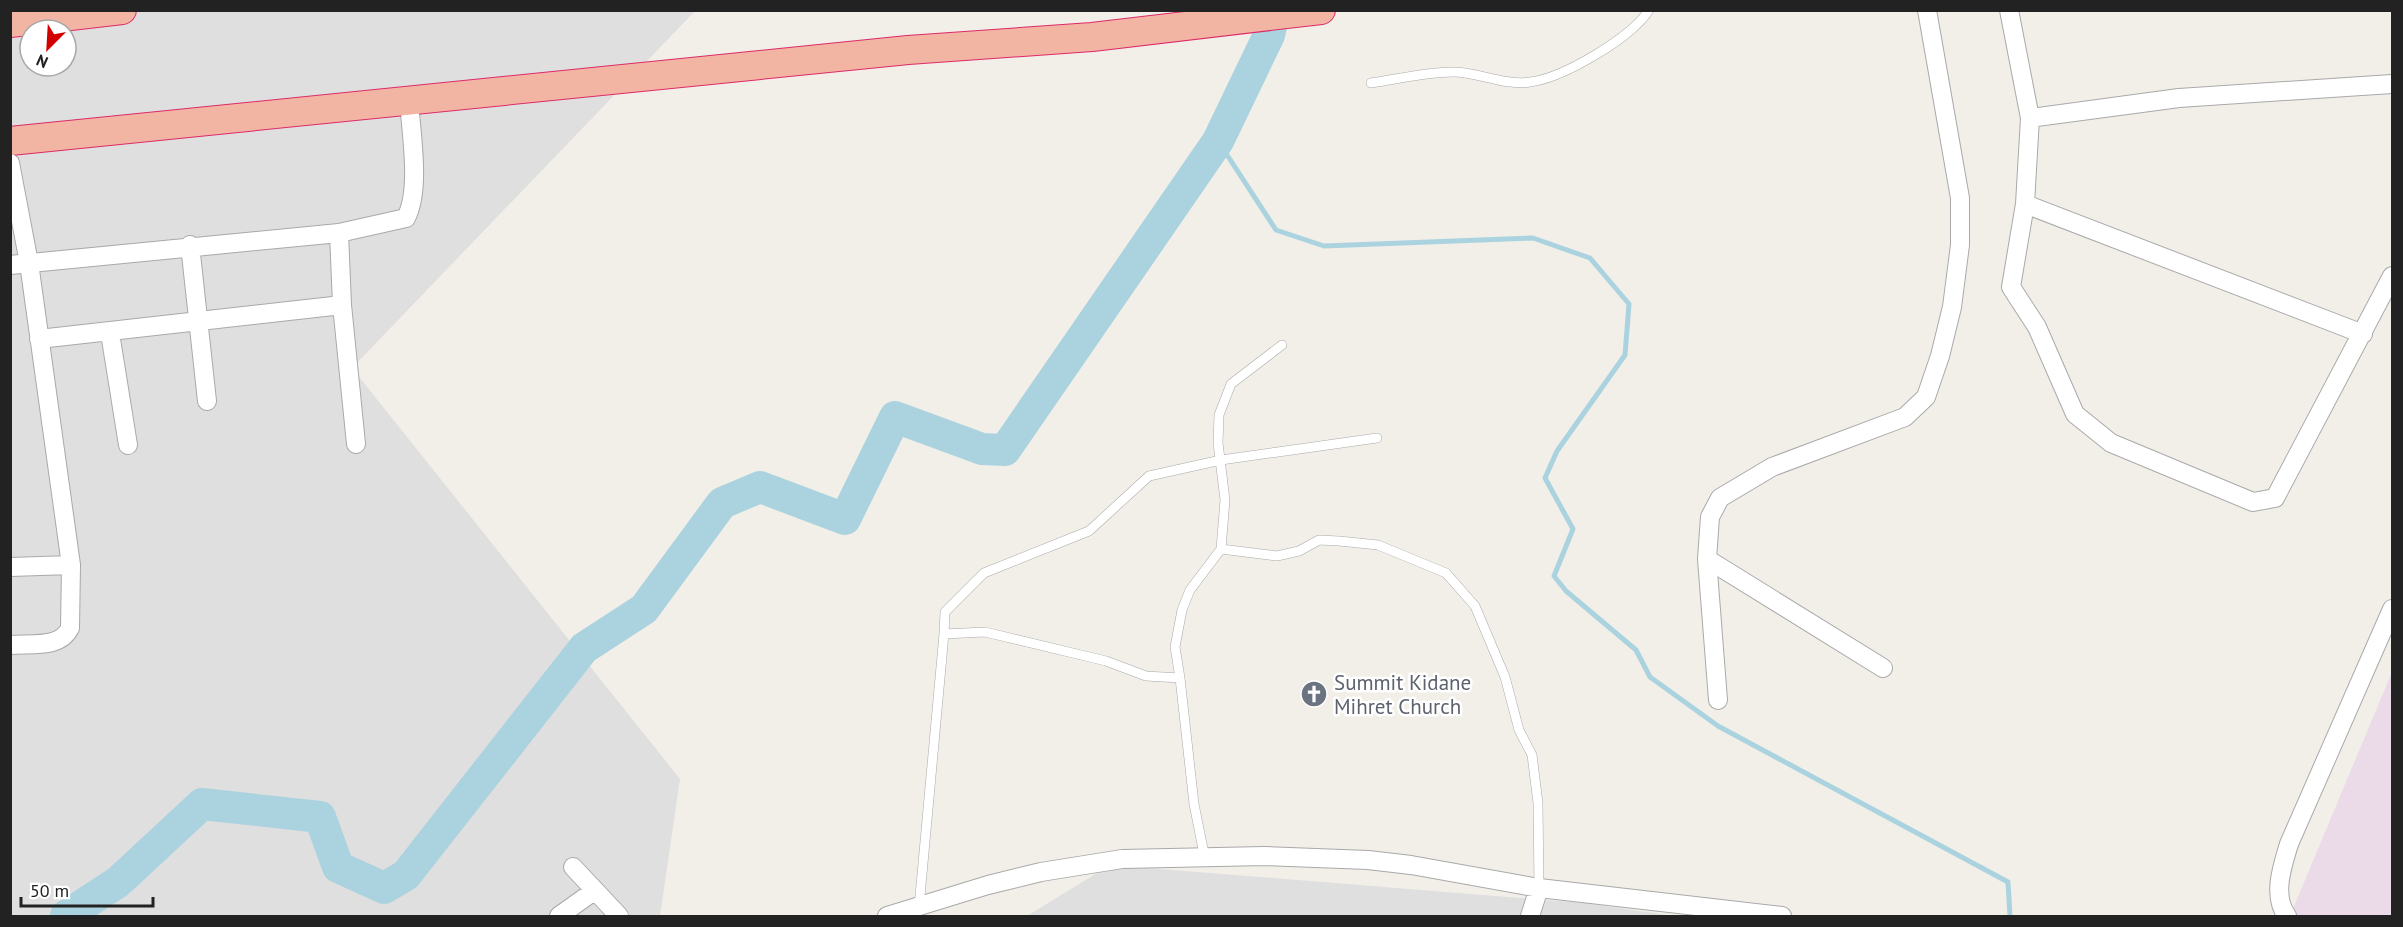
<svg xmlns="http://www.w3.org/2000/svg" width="2403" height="927" font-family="'PT Sans',sans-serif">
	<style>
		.residential { fill: #e0dfdf; fill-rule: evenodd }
		.industrial { fill: #ebdbe8 }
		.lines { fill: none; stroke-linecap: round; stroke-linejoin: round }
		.stream { stroke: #aad3df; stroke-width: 5 }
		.river { stroke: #aad3df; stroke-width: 32 }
		.service-casing { stroke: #a9a9a9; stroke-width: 10 }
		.minor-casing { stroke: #a9a9a9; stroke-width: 20 }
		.trunk-casing { stroke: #dc2a67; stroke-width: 30 }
		.service { stroke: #fff; stroke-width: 9 }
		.minor { stroke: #fff; stroke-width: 18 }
		.trunk { stroke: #f2b4a3; stroke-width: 28 }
		.labels { text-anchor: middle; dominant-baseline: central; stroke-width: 5; stroke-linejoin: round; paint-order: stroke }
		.worship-label { font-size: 21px; fill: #5b616d; stroke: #fff; text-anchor: start }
	</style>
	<rect width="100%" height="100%" fill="#f2efe9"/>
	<!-- residential -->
	<path class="residential" d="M10,11H695L352,368L680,779L660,916H11ZM30,30H66V66H30Z
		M1110,865L1583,903L1675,916H1027Z"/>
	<!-- industrial -->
	<path class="industrial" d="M2392,672V916H2290Z"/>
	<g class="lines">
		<!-- stream -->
		<path class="stream" d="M1218,141L1276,230L1324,246L1533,238L1590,258L1629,304L1625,355L1557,451L1545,478L1573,529L1554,576L1566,591L1636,650L1650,677L1718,726L2008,882L2010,916"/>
		<!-- river -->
		<path class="river" d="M66,916L118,882L202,804L320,817L338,867L384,888L406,875L584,648L644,609L722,503L760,487L845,519L895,417L982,449L1005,450L1218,141L1269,35L1275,10"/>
		<defs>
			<path id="service" d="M1371,83C1398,79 1426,72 1453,72C1478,72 1505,86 1530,82C1563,78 1631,38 1649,10
				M1221,549L1277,556L1299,551L1319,540L1339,541L1378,545L1446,573L1475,606L1505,677L1519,730L1532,755L1538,803L1539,888
				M944,634L945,612L984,573L1089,531L1149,476L1221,460L1377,438
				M1205,859L1194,804L1180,678L1175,647L1182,610L1190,590L1221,549L1225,500L1218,443L1219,415L1231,384L1282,345
				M919,907L944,634L985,632L1106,661L1146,676L1180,678"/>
			<path id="minor" d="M2009,10L2030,118L2025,204L2011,287L2037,327L2075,414L2111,443L2253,502L2275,498L2392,276
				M2030,118L2179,98L2392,84
				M10,163L29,263L71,565L70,628C60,649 31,643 10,645
				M2025,204L2363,334
				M190,245L207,401
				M10,265L339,233L406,218C421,189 411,134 409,100
				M342,305L356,444
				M110,333L128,445
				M39,339L342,305L339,233
				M1707,559L1883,668
				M10,567L71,565
				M1718,700L1707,559L1710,517L1720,498L1772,467L1905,417L1926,397L1940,356L1952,307L1960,245V198L1927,10
				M573,867L619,916
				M559,916L594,891
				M887,916L988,885L1041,872L1122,859L1265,856L1368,860L1411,865L1539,888L1782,916
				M1530,916L1539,888
				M2287,916C2272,896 2282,867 2289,844L2392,609"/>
			<path id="trunk" d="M10,23L122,10
				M10,141L908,50L1092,37L1321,10"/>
		</defs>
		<!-- service casing -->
		<use href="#service" class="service-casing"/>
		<!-- minor casing -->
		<use href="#minor" class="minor-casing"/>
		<!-- trunk casing -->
		<use href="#trunk" class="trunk-casing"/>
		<!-- service -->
		<use href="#service" class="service"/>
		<!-- minor -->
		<use href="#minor" class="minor"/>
		<!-- trunk -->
		<use href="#trunk" class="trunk"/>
	</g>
	<!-- icons -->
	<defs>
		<symbol id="church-disc" viewBox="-11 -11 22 22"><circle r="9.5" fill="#6b7280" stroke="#fff"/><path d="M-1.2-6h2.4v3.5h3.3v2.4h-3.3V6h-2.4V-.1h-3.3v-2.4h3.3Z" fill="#fff"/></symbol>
	</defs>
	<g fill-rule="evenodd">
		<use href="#church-disc" x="1299" y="679" width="30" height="30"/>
	</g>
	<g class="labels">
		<!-- worship labels -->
		<g class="worship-label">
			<text x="1334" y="682">Summit Kidane<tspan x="1334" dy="24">Mihret Church</tspan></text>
		</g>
	</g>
	<!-- border -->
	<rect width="2403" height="927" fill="none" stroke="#222222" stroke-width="24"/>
	<!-- north arrow -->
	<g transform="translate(48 48) rotate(204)"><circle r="28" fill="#ffffff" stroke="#a7a7a7" stroke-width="1.5"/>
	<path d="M0-4.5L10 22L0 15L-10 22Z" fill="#d40000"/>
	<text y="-9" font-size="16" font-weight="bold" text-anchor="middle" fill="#222222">N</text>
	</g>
	<!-- scale -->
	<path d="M21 897v9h132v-9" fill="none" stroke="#222222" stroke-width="3"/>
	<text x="30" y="897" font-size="18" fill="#222222" stroke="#ffffff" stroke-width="4.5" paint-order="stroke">50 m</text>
</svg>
